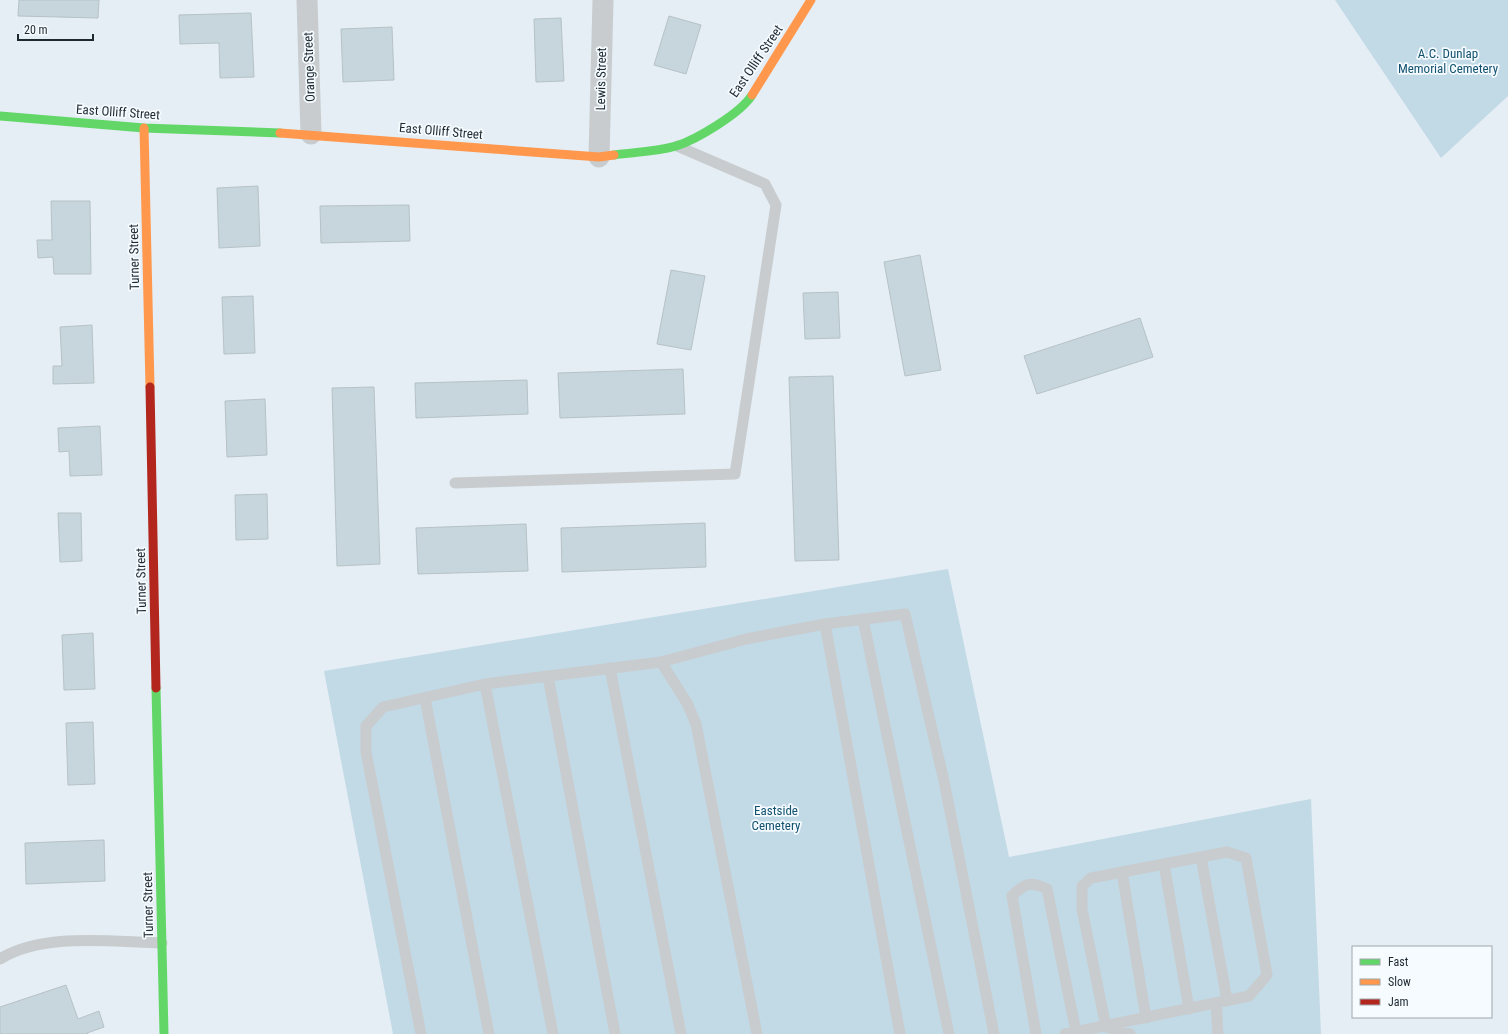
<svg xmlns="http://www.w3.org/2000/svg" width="1508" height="1034" font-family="'Roboto Condensed',sans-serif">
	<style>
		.green { fill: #c2d9e6 }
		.building { fill: #c6d6dc; stroke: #b6c2c6 }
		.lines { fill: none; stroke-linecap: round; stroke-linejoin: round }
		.lane { stroke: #c8ccce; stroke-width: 11 }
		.street { stroke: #c8ccce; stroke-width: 21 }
		.fast { stroke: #63d668; stroke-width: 9 }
		.slow { stroke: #ff974d; stroke-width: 9 }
		.jam { stroke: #b3261e; stroke-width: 9 }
		.labels { text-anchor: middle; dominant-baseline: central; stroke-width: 3.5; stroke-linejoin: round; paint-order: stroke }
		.park-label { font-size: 13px; fill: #13526f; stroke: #f5fbff }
		.street-label { font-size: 13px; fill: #1d2930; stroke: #f5fbff }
	</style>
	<rect width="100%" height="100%" fill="#e4eef4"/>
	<!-- green -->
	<path class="green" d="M1335,0H1508V96L1441,158Z
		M948,569L1009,857L1311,799L1321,1034H393L324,671Z"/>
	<!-- building -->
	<path class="building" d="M19,0H99L98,18L18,16Z
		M251,13L254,77L220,78L219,43L180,44L179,15Z
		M669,16L701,25L686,74L654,65Z
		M561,18L564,81L536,82L534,19Z
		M392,27L394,80L343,82L341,29Z
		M258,186L260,246L219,248L217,188Z
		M51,201H90L91,274H54L53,257L38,258L37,240H52Z
		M409,205L410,241L321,243L320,206Z
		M920,255L941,370L905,376L884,262Z
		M671,270L705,276L691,350L657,344Z
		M838,292L840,338L805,339L803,293Z
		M253,296L255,353L224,354L222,297Z
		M1140,318L1153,357L1037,394L1024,356Z
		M92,325L94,383L53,384V366H62L60,327Z
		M683,369L685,414L560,418L558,373Z
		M833,376L839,560L795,561L789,377Z
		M527,380L528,414L416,418L415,383Z
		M374,387L380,564L337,566L332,388Z
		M265,399L267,455L227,457L225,401Z
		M100,426L102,475L70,476L69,451L59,452L58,428Z
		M267,494L268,539L236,540L235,495Z
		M58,513H81L82,561L60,562Z
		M705,523L706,567L562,572L561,528Z
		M526,524L528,571L418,574L416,528Z
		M93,633L95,689L64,690L62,635Z
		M93,722L95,784L68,785L66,723Z
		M104,840L105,881L26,884L25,843Z
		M66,985L78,1019L99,1011L104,1027L87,1033L88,1034H0V1007Z"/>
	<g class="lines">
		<!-- lane -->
		<path class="lane" d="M455,483L735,474L776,205L765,184L677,146
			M863,619L949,1034
			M825,624L900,1034
			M661,662L746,639L825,624L905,614L944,781L994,1034
			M610,668L681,1034
			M548,676L615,1034
			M425,698L489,1034
			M1201,857L1227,1000
			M1164,864L1189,1009
			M1122,872L1146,1018
			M0,959C44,932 112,942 162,943
			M1216,1003L1218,1034
			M1107,1027L1130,1034
			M421,1034L366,752V726L383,707L485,684
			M553,1034L485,684L661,662L687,703L696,724L757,1034
			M1036,1034L1012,896C1025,883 1030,881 1047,889L1076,1032
			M1065,1034L1249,996L1267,975L1246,858L1227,852L1091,878L1082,886V909L1106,1027"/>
		<!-- street -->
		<path class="street" d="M307,0L311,134
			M599,157L603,0"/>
		<!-- fast -->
		<path class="fast" d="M0,116L144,128L280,133
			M614,155C634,152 656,152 676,146C696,140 741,113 752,95
			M156,688L164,1034"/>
		<!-- slow -->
		<path class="slow" d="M752,95L811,0
			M144,128L150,387
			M280,133L599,157L614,155"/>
		<!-- jam -->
		<path class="jam" d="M150,387L156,688"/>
	</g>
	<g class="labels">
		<!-- park labels -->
		<g class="park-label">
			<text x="1448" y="53">A.C. Dunlap<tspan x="1448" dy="15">Memorial Cemetery</tspan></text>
			<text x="776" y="810">Eastside<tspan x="776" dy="15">Cemetery</tspan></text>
		</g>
		<!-- street labels -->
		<g class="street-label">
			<text transform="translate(756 61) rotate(-56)">East Olliff Street</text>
			<text transform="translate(309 67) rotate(-92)">Orange Street</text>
			<text transform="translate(601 79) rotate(-89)">Lewis Street</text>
			<text transform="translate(118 112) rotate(4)">East Olliff Street</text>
			<text transform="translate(441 131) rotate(5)">East Olliff Street</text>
			<text transform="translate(134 257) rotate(-91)">Turner Street</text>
			<text transform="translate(141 581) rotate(-91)">Turner Street</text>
			<text transform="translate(148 905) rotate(-91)">Turner Street</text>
		</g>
	</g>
	<!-- legend -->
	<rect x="1352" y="946" width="140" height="72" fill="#f5fbff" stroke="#9fa7ac"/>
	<rect x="1360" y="959" width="20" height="6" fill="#63d668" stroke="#9fa7ac"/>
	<text x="1388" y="966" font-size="12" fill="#1d2930">Fast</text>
	<rect x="1360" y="979" width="20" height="6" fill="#ff974d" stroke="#9fa7ac"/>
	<text x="1388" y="986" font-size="12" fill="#1d2930">Slow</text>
	<rect x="1360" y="999" width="20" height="6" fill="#b3261e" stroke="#9fa7ac"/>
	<text x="1388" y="1006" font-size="12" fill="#1d2930">Jam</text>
	<!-- scale -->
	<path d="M18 34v6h75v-6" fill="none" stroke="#1d2930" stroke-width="2"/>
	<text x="24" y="34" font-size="12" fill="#1d2930" stroke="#f5fbff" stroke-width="3" paint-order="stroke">20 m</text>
</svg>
